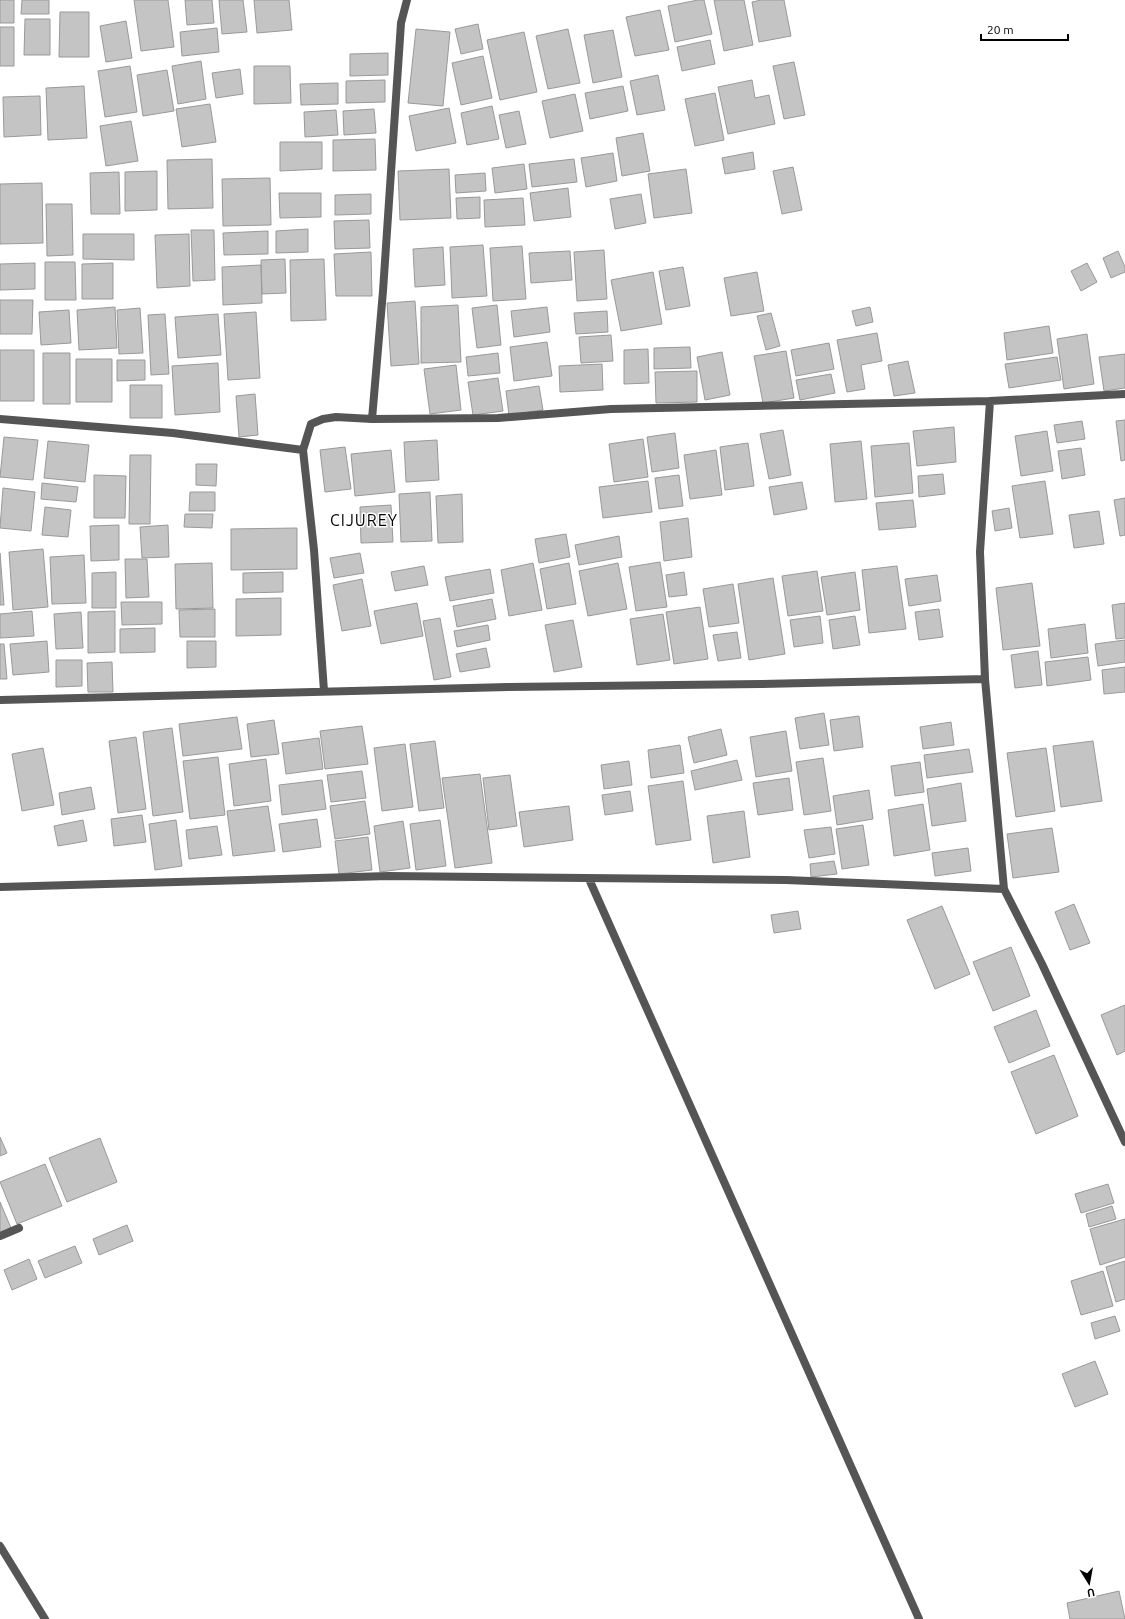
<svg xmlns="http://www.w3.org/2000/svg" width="1125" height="1619" font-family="Ubuntu,sans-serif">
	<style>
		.building { fill: #c4c4c4; stroke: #999 }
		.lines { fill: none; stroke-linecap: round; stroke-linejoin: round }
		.lane { stroke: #555; stroke-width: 8 }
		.street { stroke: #555; stroke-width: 8 }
		.labels { text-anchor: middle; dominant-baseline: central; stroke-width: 3; stroke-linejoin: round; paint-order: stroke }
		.quarter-label { font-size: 16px; letter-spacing: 1px; fill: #000; stroke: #fff }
	</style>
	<rect width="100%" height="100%" fill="#fff"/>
	<!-- building -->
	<path class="building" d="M0,0H14V23H0Z
		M22,0H49V14H21Z
		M134,0H168L174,47L141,51Z
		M185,0H212L214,23L187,25Z
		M219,0H243L247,32L222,34Z
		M254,0H289L292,30L257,33Z
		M698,0H704L712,34L675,42L668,6Z
		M714,0H744L753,45L724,51Z
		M761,0H784L791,36L759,42L752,2Z
		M660,10L669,50L635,56L626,17Z
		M60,12H89V57H59Z
		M25,19H50V55H24Z
		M126,21L132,58L106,62L100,26Z
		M478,24L483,49L461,54L455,29Z
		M0,27H14V66H0Z
		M217,28L219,52L182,56L180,32Z
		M416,29L450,32L443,106L408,103Z
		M568,29L580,83L548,89L536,36Z
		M613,30L622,77L593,83L584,35Z
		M524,32L537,92L500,100L487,40Z
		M710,40L715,64L682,71L677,47Z
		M388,53V75L350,76V54Z
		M483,56L492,98L461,105L452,63Z
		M201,61L206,99L178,104L172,66Z
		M794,62L805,115L784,119L773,66Z
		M130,66L137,112L105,117L98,71Z
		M254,66H290L291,103L254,104Z
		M240,69L243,94L216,98L212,73Z
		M167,70L174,111L143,116L137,75Z
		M658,75L665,110L637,115L630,81Z
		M385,80V102L346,103V81Z
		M752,80L755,98L769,95L775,124L728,134L718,87Z
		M338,83V104L301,105L300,84Z
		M84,86L87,138L48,140L46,88Z
		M623,86L628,111L590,119L585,93Z
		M715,93L724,140L695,146L685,99Z
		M575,94L583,131L550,138L542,101Z
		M40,96L41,135L4,137L3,97Z
		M210,104L216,142L182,147L176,109Z
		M492,106L499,139L467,145L461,113Z
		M449,108L456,143L416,151L409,116Z
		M374,109L376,133L344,135L343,111Z
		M336,110L338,135L305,137L304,112Z
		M519,111L526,144L506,148L499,115Z
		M131,121L138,161L106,166L100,126Z
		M643,133L650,171L622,176L616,138Z
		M375,139L376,170L333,171V140Z
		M280,142H322V169L280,171Z
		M753,152L755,169L725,174L722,158Z
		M613,153L617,181L586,187L581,158Z
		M212,159L213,208L168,209L167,160Z
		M574,159L577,182L532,187L529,164Z
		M524,164L527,189L495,193L492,168Z
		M793,167L802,210L782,214L773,171Z
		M449,169L451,218L400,220L398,171Z
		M686,169L692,213L654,218L648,174Z
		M157,171V210L125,211V172Z
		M119,172L120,214H91L90,173Z
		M485,173L486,191L456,193L455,175Z
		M270,178L271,225L223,226L222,179Z
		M42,183L43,243L0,244V184Z
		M568,188L571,217L534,221L530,193Z
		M279,193H321V217L280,218Z
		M371,194V214L335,215V195Z
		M641,194L646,223L615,229L610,199Z
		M480,197V218L457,219L456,198Z
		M523,198L525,225L485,227L484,200Z
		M46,204H72L73,255L47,256Z
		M369,220L370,248L335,249L334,221Z
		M308,229V252L276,253V231Z
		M191,230H214L215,280L193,281Z
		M268,231V254L224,255L223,233Z
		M83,234H134V260L83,259Z
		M189,234L190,286L157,288L155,235Z
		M483,245L487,296L452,298L450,247Z
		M522,246L526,299L493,301L490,248Z
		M443,247L445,285L415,287L413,249Z
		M604,250L607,299L577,301L574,252Z
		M570,251L572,280L531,283L529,253Z
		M1118,251L1125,267V272L1111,278L1103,258Z
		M371,252L372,296H336L334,254Z
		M285,259L286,293L262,294L261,260Z
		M324,259L326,320L291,321L290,260Z
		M45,262H75L76,300H45Z
		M35,263V289L0,290V264Z
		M113,263V299H82V264Z
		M1087,263L1097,282L1081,291L1071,271Z
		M261,265L262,303L223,305L222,267Z
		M683,267L690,306L666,310L659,271Z
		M653,272L662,324L621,331L611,280Z
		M757,272L764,311L731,316L724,278Z
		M0,300H33L32,334H0Z
		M415,301L419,364L391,366L387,303Z
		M458,305L461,362L421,363V307Z
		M497,305L501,345L477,348L472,308Z
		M115,307L117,348L79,350L77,310Z
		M547,307L550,332L514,337L511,311Z
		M870,307L873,322L856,326L852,311Z
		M140,308L143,353L119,354L117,310Z
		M69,310L71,343L41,345L39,312Z
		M607,311L608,332L576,334L574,313Z
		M256,312L260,378L228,380L224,314Z
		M771,313L780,346L766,350L757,316Z
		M165,314L169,374L151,375L148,315Z
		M218,314L221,355L178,358L175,317Z
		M1049,326L1053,353L1007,360L1004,333Z
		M877,333L882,361L861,365L865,389L847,392L837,340Z
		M1087,334L1094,384L1064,389L1057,339Z
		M611,335L613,361L581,363L579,337Z
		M547,342L552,376L514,381L510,347Z
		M829,343L834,369L796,376L791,350Z
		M690,347L691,368L654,369V348Z
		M648,349L649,383L624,384V350Z
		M0,350H34V401H0Z
		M786,351L794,398L763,403L754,356Z
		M722,352L730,395L705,400L697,357Z
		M43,353H70V404H43Z
		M498,353L500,373L468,376L466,357Z
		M1125,354V388L1104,391L1099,357Z
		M1057,357L1061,380L1009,388L1005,364Z
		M76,359H112V402H76Z
		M117,360H145V380L117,381Z
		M908,361L915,393L894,396L888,365Z
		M218,363L220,412L175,415L172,366Z
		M602,364L603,390L560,392L559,366Z
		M456,365L461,410L430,414L424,369Z
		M697,371V402L656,403L655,372Z
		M831,374L835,393L800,400L796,380Z
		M498,378L503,411L473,415L468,382Z
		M130,385H162V418H130Z
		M539,386L543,410L509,415L506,391Z
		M255,394L258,435L239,437L236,396Z
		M1125,420V460L1121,461L1116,421Z
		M1082,421L1085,439L1057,443L1054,425Z
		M954,427L956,462L917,466L913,431Z
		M783,430L791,475L769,479L760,434Z
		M1047,431L1053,471L1021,476L1015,436Z
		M675,433L679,468L652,472L647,437Z
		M4,437L38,440L33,480L0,477Z
		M643,439L648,477L614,482L609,444Z
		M437,440L439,480L406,482L404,442Z
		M48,441L89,445L85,482L44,478Z
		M861,441L867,499L835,502L830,444Z
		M748,443L754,486L725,490L720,447Z
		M909,443L913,493L875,497L871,446Z
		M345,447L351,489L325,492L320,450Z
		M1081,448L1085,475L1062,479L1058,451Z
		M391,450L395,492L355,496L351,454Z
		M716,450L722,495L690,499L684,455Z
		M130,455H151L150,524H129Z
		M196,464H217L216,486L196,485Z
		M943,474L945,494L919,497L918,476Z
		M94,475L126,476L125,518H94Z
		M679,475L683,506L659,509L655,478Z
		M648,481L652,512L603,518L599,487Z
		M1045,481L1053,534L1020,538L1012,486Z
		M802,482L807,509L774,515L769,487Z
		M42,483L78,487L76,502L41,499Z
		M3,488L35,492L31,531L0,528Z
		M190,492H215V511H189Z
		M430,492L432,541L401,542L399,494Z
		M462,494L463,542L438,543L436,496Z
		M1125,498V535L1120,536L1114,500Z
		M913,500L916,527L879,530L876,503Z
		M391,505L393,542L361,543L360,507Z
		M45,507L71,510L68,537L42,535Z
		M1009,508L1012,528L995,531L992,511Z
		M1099,511L1104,544L1074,548L1069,515Z
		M185,514H213L212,528L184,527Z
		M688,518L692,557L664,561L660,522Z
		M119,525V560L91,561L90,526Z
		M168,525L169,557L142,558L140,527Z
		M297,528V569L231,570V529Z
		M566,534L570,557L539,563L535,539Z
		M619,536L622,557L579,565L575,545Z
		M43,549L48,607L13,610L9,552Z
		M0,553L4,605H0Z
		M360,553L364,573L334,578L330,558Z
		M84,555L86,603L52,604L50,557Z
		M125,559H147L149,597L126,598Z
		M660,562L667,607L636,611L629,567Z
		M212,563L213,608L176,609L175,564Z
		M533,563L542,610L509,616L501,570Z
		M569,563L576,604L547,609L540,569Z
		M618,563L627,609L588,616L579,571Z
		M424,566L428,585L395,591L391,572Z
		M897,566L906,629L869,633L862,570Z
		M490,569L494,593L450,601L445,577Z
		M817,571L823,611L788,616L782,576Z
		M116,572V608H92V573Z
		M283,572V592L243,593V573Z
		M684,572L687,595L669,597L666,575Z
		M855,572L860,610L827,615L821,577Z
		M937,575L941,601L909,606L905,579Z
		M773,578L785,654L749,660L738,584Z
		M362,579L371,626L342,631L333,585Z
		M1032,583L1040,646L1003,650L996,588Z
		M733,584L739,623L709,627L703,589Z
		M281,598V635L236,636V599Z
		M492,599L496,619L457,627L453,606Z
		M121,602H162V624L122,625Z
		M417,603L423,636L381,644L374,611Z
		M1125,603V638L1116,639L1112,605Z
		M700,607L708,659L674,664L666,612Z
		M215,609V637H180L179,610Z
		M939,609L943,637L919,640L915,612Z
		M32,611L34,636L0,638V614Z
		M115,611V652L88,653V612Z
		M81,612L83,648L56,649L54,614Z
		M663,614L670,660L637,665L630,619Z
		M820,616L823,643L794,647L790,620Z
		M855,616L860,645L833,649L829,620Z
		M440,618L451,677L434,680L423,621Z
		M573,620L582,667L554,672L545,625Z
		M1085,624L1088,653L1051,658L1048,629Z
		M488,625L490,640L457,647L454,631Z
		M155,628V652L120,653V629Z
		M737,632L741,658L718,661L713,635Z
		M1125,640V662L1098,666L1095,644Z
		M47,641L49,672L13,675L10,644Z
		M187,641H216V667L187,668Z
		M0,644H4L7,679H0Z
		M486,648L490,667L460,672L456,654Z
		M1038,651L1042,685L1015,688L1011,655Z
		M1088,657L1091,680L1047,686L1045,662Z
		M56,660H82V686L56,687Z
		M112,662L113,692H88L87,663Z
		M1125,667V692L1104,694L1102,670Z
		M824,713L829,745L800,749L795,718Z
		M859,716L863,747L834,751L830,720Z
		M237,717L242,749L183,756L179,724Z
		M274,720L279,754L251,757L247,724Z
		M951,722L954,745L923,749L920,727Z
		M362,726L368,764L325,769L320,731Z
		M172,728L183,812L153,816L143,732Z
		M721,729L727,755L694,763L688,737Z
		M786,731L792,771L756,777L750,737Z
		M136,737L146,809L118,813L109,741Z
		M319,738L323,769L286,774L282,743Z
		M435,741L444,808L419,811L410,744Z
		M1093,741L1102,801L1061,807L1053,746Z
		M405,744L413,807L382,811L374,748Z
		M680,745L684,773L651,778L648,750Z
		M43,748L54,805L22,811L12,754Z
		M1046,748L1055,811L1016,817L1007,753Z
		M969,749L973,772L927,778L924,755Z
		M218,757L225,815L190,819L183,761Z
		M823,758L831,811L804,815L796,762Z
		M266,759L271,801L234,806L229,764Z
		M737,760L742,780L695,790L691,771Z
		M629,761L632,785L604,789L601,765Z
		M920,762L924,792L895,796L891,766Z
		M362,771L366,798L331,802L327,775Z
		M480,774L492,863L455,868L442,778Z
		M510,775L517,826L489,830L483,778Z
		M789,778L793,810L758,815L753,783Z
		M322,780L326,809L282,815L279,785Z
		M683,781L691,840L656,845L648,786Z
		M961,783L966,821L932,826L927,789Z
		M91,787L95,809L62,815L59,793Z
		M869,790L873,819L837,825L833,796Z
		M630,791L633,811L605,815L602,795Z
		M365,801L370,834L335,839L330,806Z
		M923,804L930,850L894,856L888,810Z
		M268,806L275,851L233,856L227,811Z
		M569,806L573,840L524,847L519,812Z
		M744,811L750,857L713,863L707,816Z
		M142,815L146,842L114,846L111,819Z
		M317,819L321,847L283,852L279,824Z
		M83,820L87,841L58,846L54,826Z
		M176,820L182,866L155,870L149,824Z
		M440,820L446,866L416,870L410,824Z
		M403,821L410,868L380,872L374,826Z
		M863,825L869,865L842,869L836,829Z
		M217,826L222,855L189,859L186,830Z
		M831,827L835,854L809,858L804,830Z
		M1052,828L1059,872L1013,878L1007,834Z
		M368,837L372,870L339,874L335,841Z
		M968,848L971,871L935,876L932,853Z
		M834,861L837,874L811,877L810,864Z
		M1074,904L1090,943L1070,950L1055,912Z
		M942,906L970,974L935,989L907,920Z
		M798,911L801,929L774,933L771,915Z
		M1011,947L1030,996L993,1011L973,962Z
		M1125,1005V1051L1117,1055L1101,1015Z
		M1036,1010L1050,1046L1009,1063L994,1027Z
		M1054,1055L1078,1116L1036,1134L1011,1072Z
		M0,1137L7,1153L0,1156Z
		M100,1138L117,1182L67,1202L49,1158Z
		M45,1164L62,1206L17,1224L0,1182Z
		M1108,1184L1114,1203L1081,1213L1075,1194Z
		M0,1202L11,1228L0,1233Z
		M1112,1206L1116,1219L1089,1227L1086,1214Z
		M1125,1219V1257L1100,1265L1090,1229Z
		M127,1225L133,1241L99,1255L93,1239Z
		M75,1246L82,1263L45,1278L38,1261Z
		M29,1259L37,1279L12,1290L4,1270Z
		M1125,1261V1299L1116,1302L1106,1267Z
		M1103,1271L1113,1306L1081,1315L1071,1281Z
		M1115,1316L1120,1331L1095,1339L1091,1323Z
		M1095,1361L1108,1394L1075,1407L1062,1374Z
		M1119,1591L1125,1619H1070L1067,1603Z"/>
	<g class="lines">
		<!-- lane -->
		<path class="lane" d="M0,1236L19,1228"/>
		<!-- street -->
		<path class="street" d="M0,419L173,433L303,450
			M372,419L383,291L401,23L407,0
			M985,679L1004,889L1042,964L1125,1142
			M324,691L314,550L303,450L311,424L323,419L336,417L372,419L498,418L611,409L990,401L1125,394
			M0,700L508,687L761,684L985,679L980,552L990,401
			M589,879L919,1619
			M0,887L389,876L786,880L1004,889
			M0,1546L45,1619"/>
	</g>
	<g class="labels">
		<!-- quarter labels -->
		<g class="quarter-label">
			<text x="364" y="520">CIJUREY</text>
		</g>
	</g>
	<!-- north arrow -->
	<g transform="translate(1089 1583) rotate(169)" stroke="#ffffff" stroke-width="3" paint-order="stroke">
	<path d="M0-3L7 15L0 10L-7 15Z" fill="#000000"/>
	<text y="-6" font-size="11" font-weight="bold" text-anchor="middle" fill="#000000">U</text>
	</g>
	<!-- scale -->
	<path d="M981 34v6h87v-6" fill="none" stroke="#000000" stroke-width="2"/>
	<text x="987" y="34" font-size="12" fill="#000000" stroke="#ffffff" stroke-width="3" paint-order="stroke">20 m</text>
</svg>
